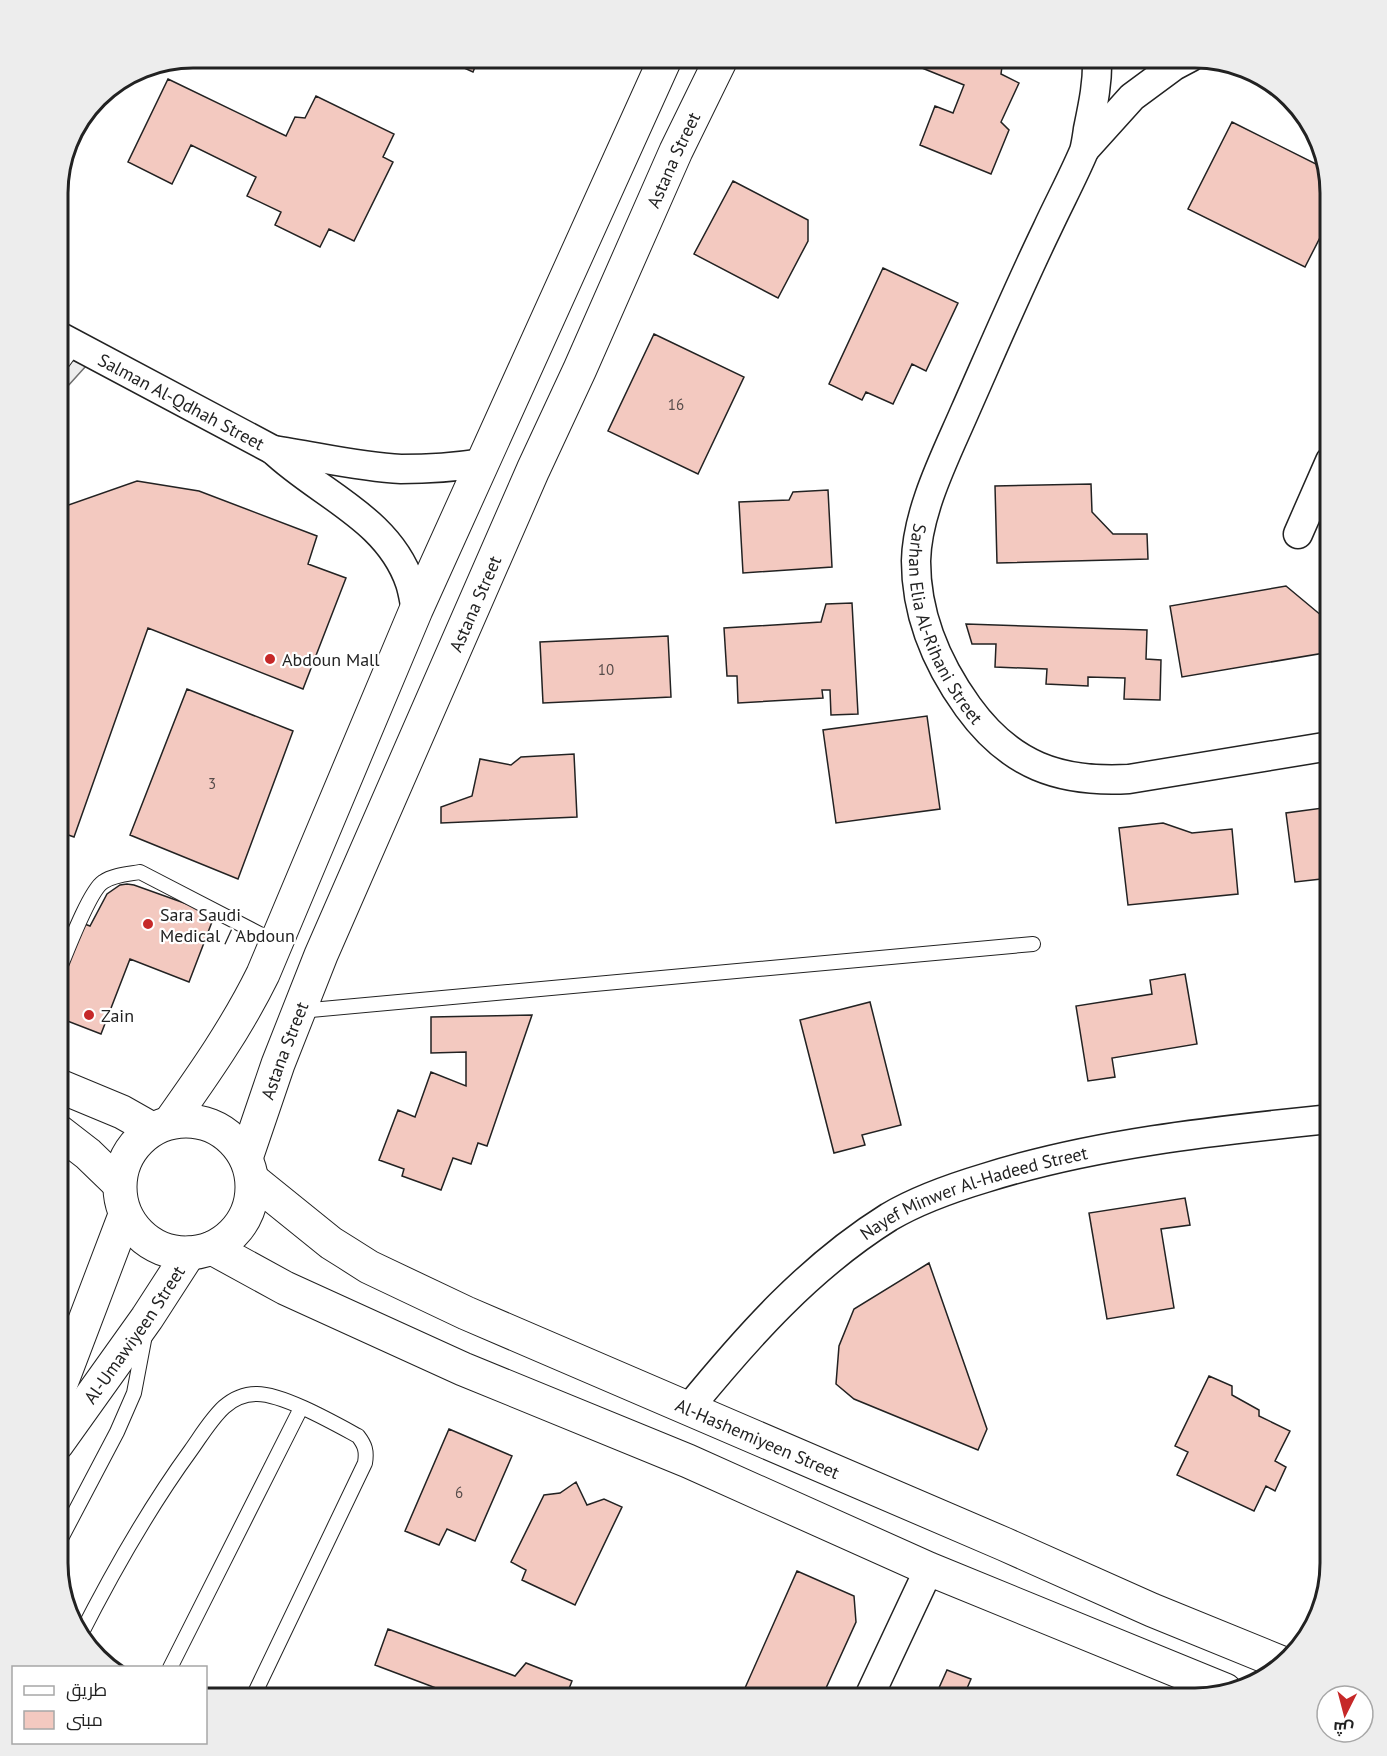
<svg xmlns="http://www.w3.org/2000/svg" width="1387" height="1756" font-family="'PT Sans',Cairo,sans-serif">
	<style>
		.parking { fill: #ededed; stroke: #6f6f6f; stroke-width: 1.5 }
		.building { fill: #f3c9c0; stroke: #222; stroke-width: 1.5 }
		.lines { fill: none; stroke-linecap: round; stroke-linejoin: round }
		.lane-casing { stroke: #222; stroke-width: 16 }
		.street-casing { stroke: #222; stroke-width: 31 }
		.secondary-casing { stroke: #222; stroke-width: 35 }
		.lane { stroke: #fff; stroke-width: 14 }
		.street { stroke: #fff; stroke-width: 28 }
		.secondary { stroke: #fff; stroke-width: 33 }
		.poi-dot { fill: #c62828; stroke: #fff; stroke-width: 2 }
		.labels { text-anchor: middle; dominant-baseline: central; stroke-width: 4.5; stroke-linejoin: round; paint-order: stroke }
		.number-label { font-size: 15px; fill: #564c4a }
		.street-label { font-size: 18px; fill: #222; stroke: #fff }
		.poi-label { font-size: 18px; fill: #222; stroke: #fff; text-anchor: start }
		.rim { fill: none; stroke: #222; stroke-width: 3 }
	</style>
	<rect width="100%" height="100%" fill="#fff"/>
	<!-- parking -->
	<path class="parking" d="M57,353L86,366L57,398Z"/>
	<!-- building -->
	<path class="building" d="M440,57H479L473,72Z
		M926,57H988L1003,59L1001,74L1019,83L1001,122L1009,130L991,174L920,145L935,106L953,113L964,85L922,68Z
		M168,79L286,136L295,117L305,118L316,96L394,134L383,157L393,162L354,241L329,229L320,247L275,225L281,212L247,196L256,177L191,145L172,184L128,162Z
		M1232,122L1322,167L1330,193V218L1305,267L1188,209Z
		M733,181L808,220V241L778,298L694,254Z
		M883,268L958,303L926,371L912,364L893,404L866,392L862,400L829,384Z
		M654,334L744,377L698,474L608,431Z
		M137,481L199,491L317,536L308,564L346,578L303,689L148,628L74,837L57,831V509Z
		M1091,484L1092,512L1113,534H1147L1148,559L997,563L995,486Z
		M828,490L832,567L743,573L739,502L789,500L793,492Z
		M1286,586L1328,621L1330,652L1182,677L1170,606Z
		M852,603L858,714L831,715L830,690H822L823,698L738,703L737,676H727L724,628L821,622L826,604Z
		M966,624L1147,630L1146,659L1161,660L1160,700L1124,699L1125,678L1088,677V686L1046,684L1047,669L995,667L996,644H972Z
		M668,636L671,697L543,703L540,642Z
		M187,689L293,731L238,879L130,835Z
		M927,716L940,809L836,823L823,730Z
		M574,754L577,817L441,823V807L472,796L480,759L511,765L521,757Z
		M1330,807V878L1295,882L1286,813Z
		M1163,823L1192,833L1232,829L1238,894L1128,905L1119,828Z
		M127,884L134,885L215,914L189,982L130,959L101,1034L57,1017V989L82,923L90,926L107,894L120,885Z
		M1185,974L1197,1044L1112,1058L1115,1077L1088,1081L1076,1006L1152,994L1150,980Z
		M870,1002L901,1125L862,1135L865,1145L834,1153L800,1020Z
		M532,1015L487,1146L478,1143L471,1164L453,1158L441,1190L402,1176L404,1169L379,1160L398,1110L415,1117L431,1072L466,1086V1052L431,1053V1017Z
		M1185,1198L1190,1225L1161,1229L1174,1308L1107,1319L1089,1213Z
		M929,1263L987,1429L978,1450L854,1399L836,1384L839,1346L854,1309Z
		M1209,1376L1232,1386V1395L1259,1410V1416L1290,1431L1275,1461L1286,1467L1275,1491L1266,1486L1254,1511L1177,1475L1188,1452L1175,1446Z
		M449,1429L512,1456L475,1541L447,1529L439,1545L405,1531Z
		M576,1482L587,1505L604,1499L622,1507L575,1605L522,1580L526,1570L511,1562L544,1495L560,1493Z
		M797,1571L854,1596L856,1622L821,1699H773L745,1688Z
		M388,1629L515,1676L526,1663L572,1681L565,1699H465L375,1665Z
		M947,1670L971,1679L965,1693L979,1699H934Z"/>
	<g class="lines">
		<defs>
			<path id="lane" d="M57,370L76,344
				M57,975C65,956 89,891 103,882C113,875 129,874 140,872L277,943
				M300,1011L1033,944
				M57,1546L117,1432L134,1393L145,1335
				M79,1638C112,1573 148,1509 191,1450C201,1436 211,1419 224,1407C233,1399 245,1394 257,1394C283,1394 334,1423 358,1436C365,1445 367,1451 365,1463L252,1699
				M170,1668L301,1408"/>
			<g id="street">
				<path id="s1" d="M1097,57C1098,82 1093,105 1088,129C1087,136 1086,144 1084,151C1073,177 1059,203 1047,229C1018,289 992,350 965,411C946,455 917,511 916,561C916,614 937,664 968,707C1010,765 1059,783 1129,779L1330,746"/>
				<path d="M1086,148L1132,97L1174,66L1191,57"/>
				<path id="s2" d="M57,335L273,450C319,494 388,518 410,583C413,592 414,601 416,610"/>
				<path d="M273,450C315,456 358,467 401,469C428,469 456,467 483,463"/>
				<path d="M1298,534L1330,461"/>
				<path id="s3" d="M689,1408C748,1336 809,1267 889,1217C916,1201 955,1187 985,1178C1096,1143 1215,1131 1330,1119"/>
				<path d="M868,1699L929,1569"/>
			</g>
			<g id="secondary">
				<path d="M57,1085L122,1112L152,1129"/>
				<circle cx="186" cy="1187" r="66"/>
				<path d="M170,1122C204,1074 237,1027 263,974L416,610L666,57"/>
				<path d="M57,1130L88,1154L119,1184"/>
				<path id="s4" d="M246,1158L278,1064L321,955L533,470L580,369L676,151L722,57"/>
				<path id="s5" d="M253,1180L331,1243L347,1253L369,1267L466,1313L1004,1544L1152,1610L1282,1663"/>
				<path d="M212,1248L285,1288L463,1369L688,1461L929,1569L1225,1690"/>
				<path d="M57,1394L125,1215"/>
				<path id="s6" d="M57,1444L147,1318L189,1253"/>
			</g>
		</defs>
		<!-- lane casing -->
		<use href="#lane" class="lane-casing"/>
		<!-- street casing -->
		<use href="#street" class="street-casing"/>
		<!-- secondary casing -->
		<use href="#secondary" class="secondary-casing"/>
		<!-- lane -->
		<use href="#lane" class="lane"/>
		<!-- street -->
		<use href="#street" class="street"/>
		<!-- secondary -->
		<use href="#secondary" class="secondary"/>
	</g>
	<!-- markers -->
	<g class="poi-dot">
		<circle cx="270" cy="659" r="6"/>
		<circle cx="148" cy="924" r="6"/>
		<circle cx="89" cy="1015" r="6"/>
	</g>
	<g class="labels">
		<!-- number labels -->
		<g class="number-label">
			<text x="676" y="404">16</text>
			<text x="606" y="669">10</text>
			<text x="212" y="783">3</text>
			<text x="459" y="1492">6</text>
		</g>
		<!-- street labels -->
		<g class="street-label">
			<text stroke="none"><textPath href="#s4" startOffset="1086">Astana Street</textPath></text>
			<text stroke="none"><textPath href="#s2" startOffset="141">Salman Al-Qdhah Street</textPath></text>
			<text stroke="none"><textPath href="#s4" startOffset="600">Astana Street</textPath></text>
			<text stroke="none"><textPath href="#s1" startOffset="609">Sarhan Elia Al-Rihani Street</textPath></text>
			<text stroke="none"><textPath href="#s4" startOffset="114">Astana Street</textPath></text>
			<text stroke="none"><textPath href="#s3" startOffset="366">Nayef Minwer Al-Hadeed Street</textPath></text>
			<text stroke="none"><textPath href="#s6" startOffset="134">Al-Umawiyeen Street</textPath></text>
			<text stroke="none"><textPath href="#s5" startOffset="570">Al-Hashemiyeen Street</textPath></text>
		</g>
		<!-- poi labels -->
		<g class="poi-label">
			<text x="282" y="659">Abdoun Mall</text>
			<text x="160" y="914">Sara Saudi<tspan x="160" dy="21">Medical / Abdoun</tspan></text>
			<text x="101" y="1015">Zain</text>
		</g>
	</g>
	<!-- crop -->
	<path d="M0 0H1387V1756H0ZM193 68H1195A125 125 0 0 1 1320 193V1563A125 125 0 0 1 1195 1688H193A125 125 0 0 1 68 1563V193A125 125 0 0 1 193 68Z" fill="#ededed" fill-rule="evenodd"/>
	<path class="rim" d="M193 68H1195A125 125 0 0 1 1320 193V1563A125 125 0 0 1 1195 1688H193A125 125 0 0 1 68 1563V193A125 125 0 0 1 193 68Z"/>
	<!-- legend -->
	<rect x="12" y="1666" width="195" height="78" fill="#ffffff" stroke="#a7a7a7" stroke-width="1.5"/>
	<rect x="24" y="1686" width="30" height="9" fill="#ffffff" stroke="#a7a7a7" stroke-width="1.5"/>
	<text x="66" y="1696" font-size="18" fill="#222222">طريق</text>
	<rect x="24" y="1711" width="30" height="18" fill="#f3c9c0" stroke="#a7a7a7" stroke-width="1.5"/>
	<text x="66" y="1726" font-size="18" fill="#222222">مبنى</text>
	<!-- north arrow -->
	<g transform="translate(1345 1714) rotate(186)"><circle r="28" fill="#ffffff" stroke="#a7a7a7" stroke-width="1.5"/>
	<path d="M0-4.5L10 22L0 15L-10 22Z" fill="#c62828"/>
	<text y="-9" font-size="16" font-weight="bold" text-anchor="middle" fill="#222222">ش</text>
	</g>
</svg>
